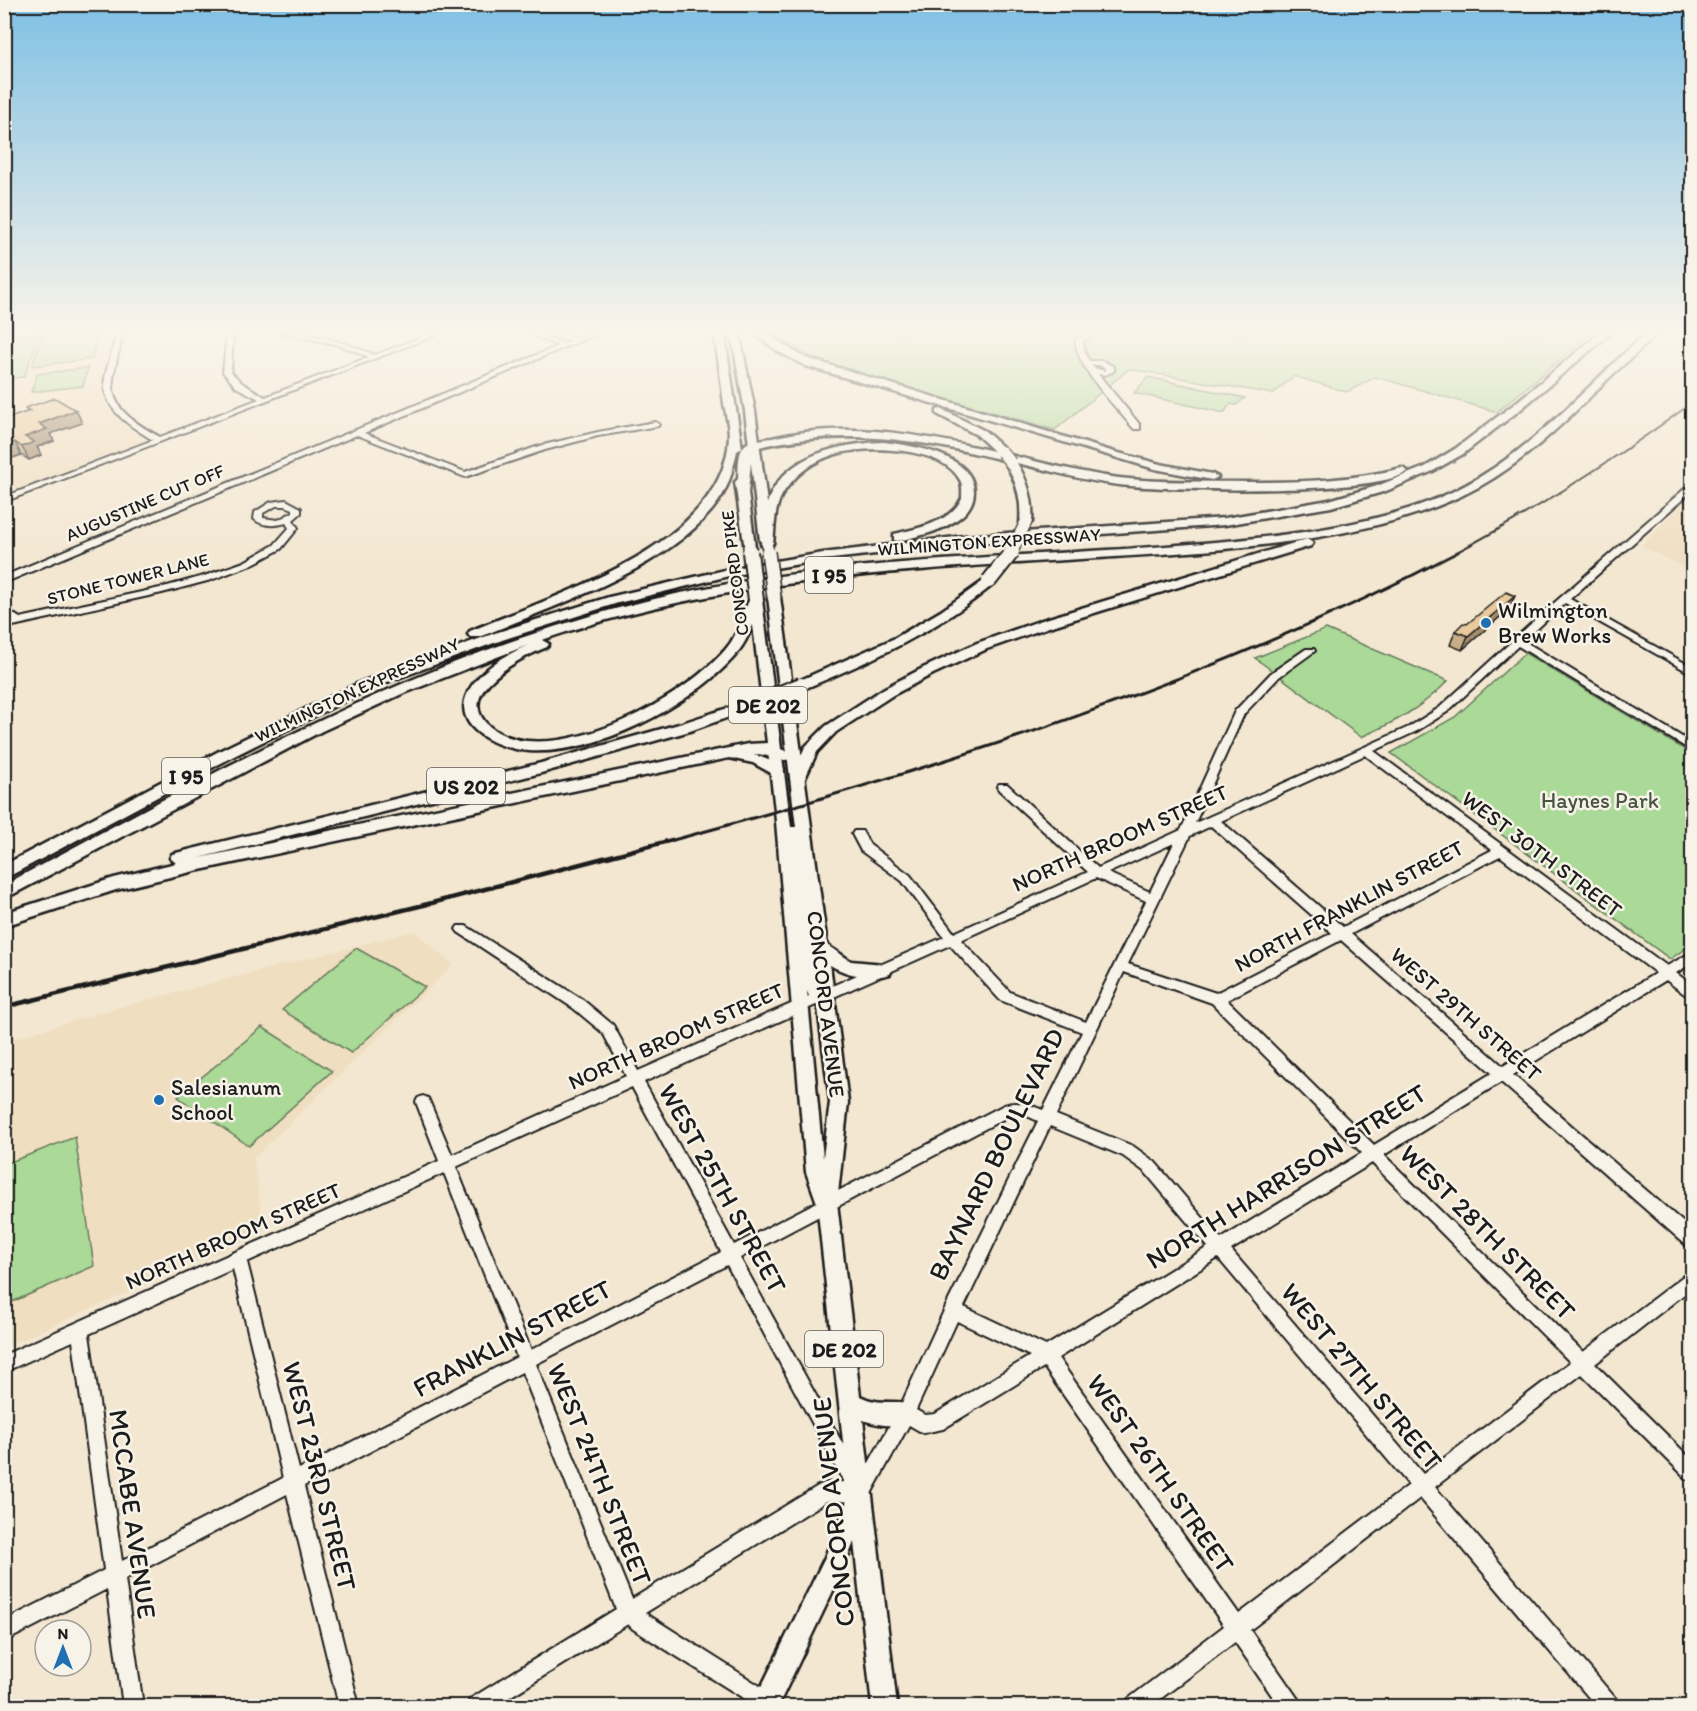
<svg xmlns="http://www.w3.org/2000/svg" width="1697" height="1711" font-family="Itim,sans-serif">
	<style>
		.built { fill: #f0dec1 }
		.green { fill: #abd998; stroke: #647a5a; stroke-width: 1.5 }
		.lines { fill: none; stroke-linecap: round; stroke-linejoin: round }
		.minor-casing { stroke: #1c1c1c; stroke-width: 4 }
		.major-casing { stroke: #1c1c1c; stroke-width: 5 }
		.highway-casing { stroke: #1c1c1c; stroke-width: 5 }
		.minor { fill: #f7f3e8; fill-rule: evenodd }
		.major { fill: #f7f3e8; fill-rule: evenodd }
		.highway { fill: #f7f3e8; fill-rule: evenodd }
		.rail-far2 { stroke: #1c1c1c; stroke-width: 2 }
		.rail-far1 { stroke: #1c1c1c; stroke-width: 3 }
		.rail { stroke: #1c1c1c; stroke-width: 4.5 }
		.major-bridge-far1-casing { stroke: #1c1c1c; stroke-width: 13; stroke-linecap: butt }
		.major-bridge-casing { stroke: #1c1c1c; stroke-width: 16; stroke-linecap: butt }
		.highway-bridge-far1-casing { stroke: #1c1c1c; stroke-width: 14; stroke-linecap: butt }
		.highway-bridge-casing { stroke: #1c1c1c; stroke-width: 18; stroke-linecap: butt }
		.major-bridge-far1 { stroke: #f7f3e8; stroke-width: 10 }
		.major-bridge { stroke: #f7f3e8; stroke-width: 13 }
		.highway-bridge-far1 { stroke: #f7f3e8; stroke-width: 11 }
		.highway-bridge { stroke: #f7f3e8; stroke-width: 14 }
		.wall { fill: #c8ae86; stroke: #1c1c1c; stroke-width: 1.5 }
		.shaded-wall { fill: #a38d6d; stroke: #1c1c1c; stroke-width: 1.5 }
		.building { fill: #e9ca9c; stroke: #1c1c1c; stroke-width: 1.5 }
		.poi-dot { fill: #1f6fb2; stroke: #f7f3e8; stroke-width: 2 }
		.labels { text-anchor: middle; dominant-baseline: central; stroke-width: 5; stroke-linejoin: round; paint-order: stroke }
		.far-street-label { font-size: 18px; fill: #1c1c1c; stroke: #f7f3e8 }
		.shield { fill: #f7f3e8; stroke: #5e5c59; stroke-width: 1.5 }
		.shield-label { font-size: 21px; font-weight: bold; fill: #1c1c1c }
		.poi-label { font-size: 22px; fill: #1c1c1c; stroke: #f7f3e8; text-anchor: start }
		.park-label { font-size: 22px; fill: #475541; stroke: #f7f3e8 }
		.street-label { font-size: 22px; fill: #1c1c1c; stroke: #f7f3e8 }
		.near-street-label { font-size: 27px; fill: #1c1c1c; stroke: #f7f3e8 }
	</style>
	<rect width="100%" height="100%" fill="#f3e7d1"/>
	<filter id="ink" filterUnits="userSpaceOnUse"><feTurbulence type="fractalNoise" baseFrequency=".0167" numOctaves="2"/><feDisplacementMap in="SourceGraphic" scale="12" xChannelSelector="R" yChannelSelector="G"/><feConvolveMatrix kernelMatrix="1 2 1 2 8 2 1 2 1" color-interpolation-filters="sRGB"/></filter>
	<g filter="url(#ink)">
		<!-- built -->
		<path class="built" d="M5,332H119L109,379L118,411L159,440L5,500Z
			M1692,494V571L1641,546Z
			M414,931L453,965L254,1158L264,1232L5,1347V1041L123,1006Z"/>
		<!-- green -->
		<path class="green" d="M40,332L24,377L5,379V335Z
			M43,332H98L92,359L32,366Z
			M768,332H1593L1497,412L1376,377L1347,392L1294,376L1273,394L1129,369L1055,430L883,381L815,359Z
			M88,368L83,386L31,392L37,374Z
			M1148,377L1245,398L1236,405L1230,404L1224,413L1134,393Z
			M1326,629L1448,681C1421,708 1396,722 1361,737L1255,658Z
			M1525,653L1692,754V944L1670,959L1391,753L1455,717Z
			M356,948L425,987L351,1053L282,1010Z
			M262,1027L332,1071L249,1146L178,1097Z
			M75,1137L94,1266L5,1305V1164Z"/>
		<g class="lines">
			<defs>
				<path id="minor" d="M116,332H122C121,348 115,363 113,379C109,409 137,424 160,437L259,399L236,387L223,372L227,332H233L231,372L242,383L265,397L369,357L339,345L278,332C312,332 344,342 375,355L435,332H444L4,502V497L153,440C130,426 101,409 105,378C108,362 114,348 116,332Z
					M525,332H534L564,344L570,341L549,332H558L577,338L592,332H601L364,433L465,472L539,446L598,432L655,422L659,424L658,426L598,436L545,450L465,477L357,435L4,583V576L558,346Z
					M1089,332H1097L1083,341C1083,348 1085,354 1089,361H1103L1114,367V371L1105,375L1098,374L1140,425V429H1134C1117,408 1075,367 1076,340ZM1092,365H1099L1106,369L1104,371L1094,368Z
					M1689,485H1692V491L1570,599L1692,667V674L1565,603L1524,641L1692,743V751L1518,646L1447,712L1417,731L1374,751L1667,966L1692,952V963L1676,973L1692,985V997L1687,996L1666,980L1513,1075L1692,1230V1247L1686,1245L1501,1082L1384,1155L1583,1352L1686,1274L1692,1272V1288L1595,1364L1692,1460V1481L1686,1478L1582,1374L1435,1487L1616,1699L1619,1706H1596L1420,1498L1250,1630L1298,1699L1301,1706H1279L1235,1642L1151,1706H1125L1128,1699L1224,1626L1044,1367L943,1429L923,1433L909,1425L867,1501C859,1505 839,1499 827,1501L645,1613L774,1695L777,1702L775,1706H756L633,1629L628,1624L495,1706H467L470,1699L616,1609L522,1372L304,1486L359,1706H339L287,1494L125,1579L143,1706H123L107,1589L4,1642V1621L104,1570L73,1341L4,1372V1355L439,1161L416,1102L418,1098L423,1096L428,1098L452,1155L626,1076L603,1033L573,1008L458,932L456,929L458,926H466L583,1000L613,1025L638,1071L944,937L902,881L861,851L852,834L854,831H862L870,845L910,875L954,933L1088,872L999,790L997,787L999,784H1007L1098,868L1181,830L1235,711L1271,673L1306,649H1314L1315,651L1279,677L1244,714L1195,823L1409,727L1439,708L1545,611ZM1365,755L1492,850L1343,927L1221,821ZM1211,826L1332,933L1216,993L1128,964L1190,836ZM1174,843L1150,892L1108,873ZM1500,856L1656,973L1503,1066L1351,934ZM1096,878L1146,901L1086,1022L1010,992L961,940ZM1341,940L1492,1073L1374,1145L1227,1000ZM950,945L1000,1000L1082,1032L1043,1110C1031,1105 1017,1100 1004,1105L734,1245L644,1082ZM1124,972L1212,1003L1362,1153L1221,1239L1155,1162L1133,1146L1056,1115ZM632,1087L721,1252L531,1350L456,1167ZM1011,1115L1027,1116L1038,1121L947,1304L900,1407L861,1477L740,1258ZM1050,1126L1123,1156L1145,1172L1208,1247L1046,1346L964,1307ZM1372,1163L1570,1362L1423,1474L1231,1250ZM444,1173L517,1357L299,1469L247,1262ZM1218,1258L1409,1485L1239,1614L1058,1358ZM727,1265L844,1482L824,1483L818,1486L632,1599L536,1364ZM233,1269L283,1478L122,1561L89,1334ZM957,1321L1030,1356L935,1414L925,1415L916,1410Z
					M286,500L301,508V513L293,520L298,528L281,549L251,565L211,580L162,593L4,628V622L10,621L4,616V608L20,618L160,588L204,576L244,562L274,545L289,528L286,523C275,526 263,527 254,519L255,512L271,502ZM276,506H285L293,509V512L278,520L263,518V513Z"/>
				<path id="major" d="M731,332H739L755,411L772,541L766,544L760,541L745,411Z
					M774,593L780,597L827,945L851,961L884,964L890,966L892,970L890,974C871,980 846,975 830,965L848,1102L837,1203L860,1396C881,1407 896,1398 914,1405L917,1413L914,1421C897,1428 880,1426 863,1420L897,1706H872L854,1542L842,1572L778,1706H752L825,1557L849,1496L817,1203L806,1172L775,810L750,600L756,596L762,600L791,827H796L768,597ZM807,991L809,996L817,1000L830,1102L823,1158Z"/>
				<path id="highway" d="M714,332H724L742,448L737,451C733,469 729,487 718,502C669,570 554,605 480,637H470L468,634L470,631C554,595 726,546 729,436C729,426 726,414 724,404C721,380 718,356 714,332Z
					M752,332C769,332 789,350 806,358L1111,451L1160,464L1212,474L1218,477L1212,480L1155,469L806,366L779,352Z
					M1601,332H1612L1521,409L1463,454L1433,471L1386,491L1331,507L1225,525L964,544L823,560L729,576L618,603L505,639L371,688L234,756L4,879V865L223,749L361,682L495,633L609,597L729,569L823,553L964,536L1225,518L1329,500L1377,486L1425,467L1455,449L1513,405Z
					M1647,332H1658C1643,348 1626,362 1610,377C1565,422 1519,469 1461,496C1360,544 1209,551 1097,558C910,570 721,578 542,640L549,644L547,647C526,656 505,666 489,683C460,715 497,738 527,741C591,747 684,697 725,650C739,635 741,614 751,597L756,596L763,600C755,620 748,641 734,657C690,706 597,755 529,751C500,749 450,729 468,692C480,669 506,655 528,645L402,694L322,731L4,899V885C211,774 417,657 646,601C803,563 964,559 1124,549C1223,542 1367,534 1456,490C1531,453 1586,387 1647,332Z
					M941,409L985,431L1006,450V454C1043,463 1081,473 1119,478C1161,483 1204,481 1247,482C1300,482 1350,481 1402,468L1408,471C1379,496 1164,490 1119,485C1084,481 1051,471 1017,463C1028,482 1034,500 1032,522L1026,526L1020,522C1022,500 1017,482 1005,463L1007,461C918,439 844,427 754,448L752,451L748,493L755,547L749,551L745,550L735,482L738,479C739,469 737,451 746,444C752,440 765,439 772,438C846,420 921,435 994,451L977,435L937,414V410Z
					M883,442C910,445 973,454 974,491C974,502 968,512 959,518C942,532 918,536 898,541L894,540V534C919,528 950,523 962,498C962,492 963,485 960,480C942,446 867,445 836,454C814,460 794,475 782,495C774,509 775,528 773,544L767,548L763,547L761,544C763,529 763,513 769,498C787,454 840,444 883,442Z
					M1307,539L1313,543L1311,546L1049,627L987,649L933,674L893,695L836,732L817,752L803,783L798,784L790,779L805,747L826,726L883,689L923,668L977,643L1039,621Z
					M989,577L994,578L995,581L994,584C937,631 873,660 806,688L801,689L794,685L796,682L895,638L941,611Z
					M755,699L762,703L760,706L690,731L541,773L199,858L748,744L767,743L790,753L793,756L790,759C779,763 768,753 753,754L781,765L784,769L781,773H771L753,763L729,758L195,871L116,890L4,926V913L114,878L176,863L170,858L172,854L541,763L679,724Z"/>
			</defs>
			<!-- minor casing -->
			<use href="#minor" class="minor-casing"/>
			<!-- major casing -->
			<use href="#major" class="major-casing"/>
			<!-- highway casing -->
			<use href="#highway" class="highway-casing"/>
			<!-- minor -->
			<use href="#minor" class="minor"/>
			<!-- major -->
			<use href="#major" class="major"/>
			<!-- highway -->
			<use href="#highway" class="highway"/>
			<!-- rail-far2 -->
			<path class="rail-far2" d="M1455,553C1539,509 1616,458 1692,403"/>
			<!-- rail-far1 -->
			<path class="rail-far1" d="M666,842C936,769 1211,682 1458,552"/>
			<!-- rail -->
			<path class="rail" d="M4,1007L428,904L672,840"/>
			<defs>
				<path id="major-bridge-far1" d="M767,544L768,553"/>
				<path id="major-bridge" d="M768,552L774,597"/>
				<path id="highway-bridge-far1" d="M1002,452L1011,463
					M749,547L750,553
					M1011,553L1026,522"/>
				<path id="highway-bridge" d="M750,552L756,600
					M989,581L1012,552
					M755,703L801,685"/>
			</defs>
			<!-- major-bridge-far1 casing -->
			<use href="#major-bridge-far1" class="major-bridge-far1-casing"/>
			<!-- major-bridge casing -->
			<use href="#major-bridge" class="major-bridge-casing"/>
			<!-- highway-bridge-far1 casing -->
			<use href="#highway-bridge-far1" class="highway-bridge-far1-casing"/>
			<!-- highway-bridge casing -->
			<use href="#highway-bridge" class="highway-bridge-casing"/>
			<!-- major-bridge-far1 -->
			<use href="#major-bridge-far1" class="major-bridge-far1"/>
			<!-- major-bridge -->
			<use href="#major-bridge" class="major-bridge"/>
			<!-- highway-bridge-far1 -->
			<use href="#highway-bridge-far1" class="highway-bridge-far1"/>
			<!-- highway-bridge -->
			<use href="#highway-bridge" class="highway-bridge"/>
		</g>
		<!-- wall -->
		<path class="wall" d="M25,408L76,410L82,423L50,434L54,441L37,447L41,455L29,460L21,455L4,461V420L27,412Z
			M1509,609L1462,650L1450,645L1455,631L1467,624Z"/>
		<!-- shaded-wall -->
		<path class="shaded-wall" d="M76,410L82,423L50,434L54,441L37,447L41,455L29,460L22,447L25,437L39,424Z
			M15,442L21,455L4,461V446Z
			M1515,596L1509,609L1462,650L1468,636Z"/>
		<!-- building -->
		<path class="building" d="M55,398L76,410L39,424L47,429L25,437L34,442L22,447L15,442L4,446V420L30,411L25,408Z
			M1506,592L1515,596L1468,636L1455,631L1463,623L1467,624Z"/>
	</g>
	<!-- sky -->
	<linearGradient id="sky" x2="0" y2="1"><stop stop-color="#7fc0e4"/><stop offset="0.58" stop-color="#faf4ea"/><stop offset="1" stop-color="#faf4ea" stop-opacity="0"/></linearGradient>
	<rect width="1697" height="571" fill="url(#sky)"/>
	<!-- markers -->
	<g class="poi-dot">
		<circle cx="1486" cy="623" r="6"/>
		<circle cx="159" cy="1100" r="6"/>
	</g>
	<g class="labels">
		<!-- far-street labels -->
		<g class="far-street-label">
			<text transform="translate(145 503) rotate(-23)">AUGUSTINE CUT OFF</text>
			<text transform="translate(989 542) rotate(-4)">WILMINGTON EXPRESSWAY</text>
			<text transform="translate(735 573) rotate(-97)">CONCORD PIKE</text>
			<text transform="translate(128 579) rotate(-14)">STONE TOWER LANE</text>
			<text transform="translate(357 690) rotate(-25)">WILMINGTON EXPRESSWAY</text>
		</g>
		<!-- shield labels -->
		<g class="shield">
			<rect x="805" y="557" width="48" height="36" rx="4.5"/>
			<rect x="729" y="687" width="78" height="36" rx="4.5"/>
			<rect x="162" y="758" width="48" height="36" rx="4.5"/>
			<rect x="427" y="768" width="78" height="36" rx="4.5"/>
			<rect x="805" y="1331" width="78" height="36" rx="4.5"/>
		</g>
		<g class="shield-label">
			<text x="829" y="575">I 95</text>
			<text x="768" y="705">DE 202</text>
			<text x="186" y="776">I 95</text>
			<text x="466" y="786">US 202</text>
			<text x="844" y="1349">DE 202</text>
		</g>
		<!-- poi labels -->
		<g class="poi-label">
			<text x="1498" y="610">Wilmington<tspan x="1498" dy="25">Brew Works</tspan></text>
			<text x="171" y="1087">Salesianum<tspan x="171" dy="25">School</tspan></text>
		</g>
		<!-- park labels -->
		<g class="park-label">
			<text x="1600" y="800">Haynes Park</text>
		</g>
		<!-- street labels -->
		<g class="street-label">
			<text transform="translate(1120 838) rotate(-24)">NORTH BROOM STREET</text>
			<text transform="translate(1542 854) rotate(37)">WEST 30TH STREET</text>
			<text transform="translate(1349 906) rotate(-28)">NORTH FRANKLIN STREET</text>
			<text transform="translate(826 1004) rotate(83)">CONCORD AVENUE</text>
			<text transform="translate(1466 1014) rotate(41)">WEST 29TH STREET</text>
			<text transform="translate(676 1036) rotate(-24)">NORTH BROOM STREET</text>
			<text transform="translate(233 1236) rotate(-24)">NORTH BROOM STREET</text>
		</g>
		<!-- near-street labels -->
		<g class="near-street-label">
			<text transform="translate(996 1154) rotate(-64)">BAYNARD BOULEVARD</text>
			<text transform="translate(1286 1176) rotate(-32)">NORTH HARRISON STREET</text>
			<text transform="translate(723 1188) rotate(61)">WEST 25TH STREET</text>
			<text transform="translate(1488 1232) rotate(45)">WEST 28TH STREET</text>
			<text transform="translate(512 1338) rotate(-28)">FRANKLIN STREET</text>
			<text transform="translate(1362 1376) rotate(50)">WEST 27TH STREET</text>
			<text transform="translate(1161 1473) rotate(55)">WEST 26TH STREET</text>
			<text transform="translate(600 1474) rotate(68)">WEST 24TH STREET</text>
			<text transform="translate(320 1476) rotate(76)">WEST 23RD STREET</text>
			<text transform="translate(833 1512) rotate(-96)">CONCORD AVENUE</text>
			<text transform="translate(133 1514) rotate(82)">MCCABE AVENUE</text>
		</g>
	</g>
	<!-- margin -->
	<rect width="1697" height="1711" fill="none" stroke="#f7f3e8" stroke-width="24"/>
	<rect x="12" y="12" width="1673" height="1687" fill="none" stroke="#1c1c1c" stroke-width="2" filter="url(#ink)"/>
	<!-- north arrow -->
	<g transform="translate(63 1648)"><circle r="28" fill="#f7f3e8" stroke="#9f9d96" stroke-width="1.5"/>
	<path d="M0-4.5L10 22L0 15L-10 22Z" fill="#1f6fb2"/>
	<text y="-9" font-size="16" font-weight="bold" text-anchor="middle" fill="#1c1c1c">N</text>
	</g>
</svg>
